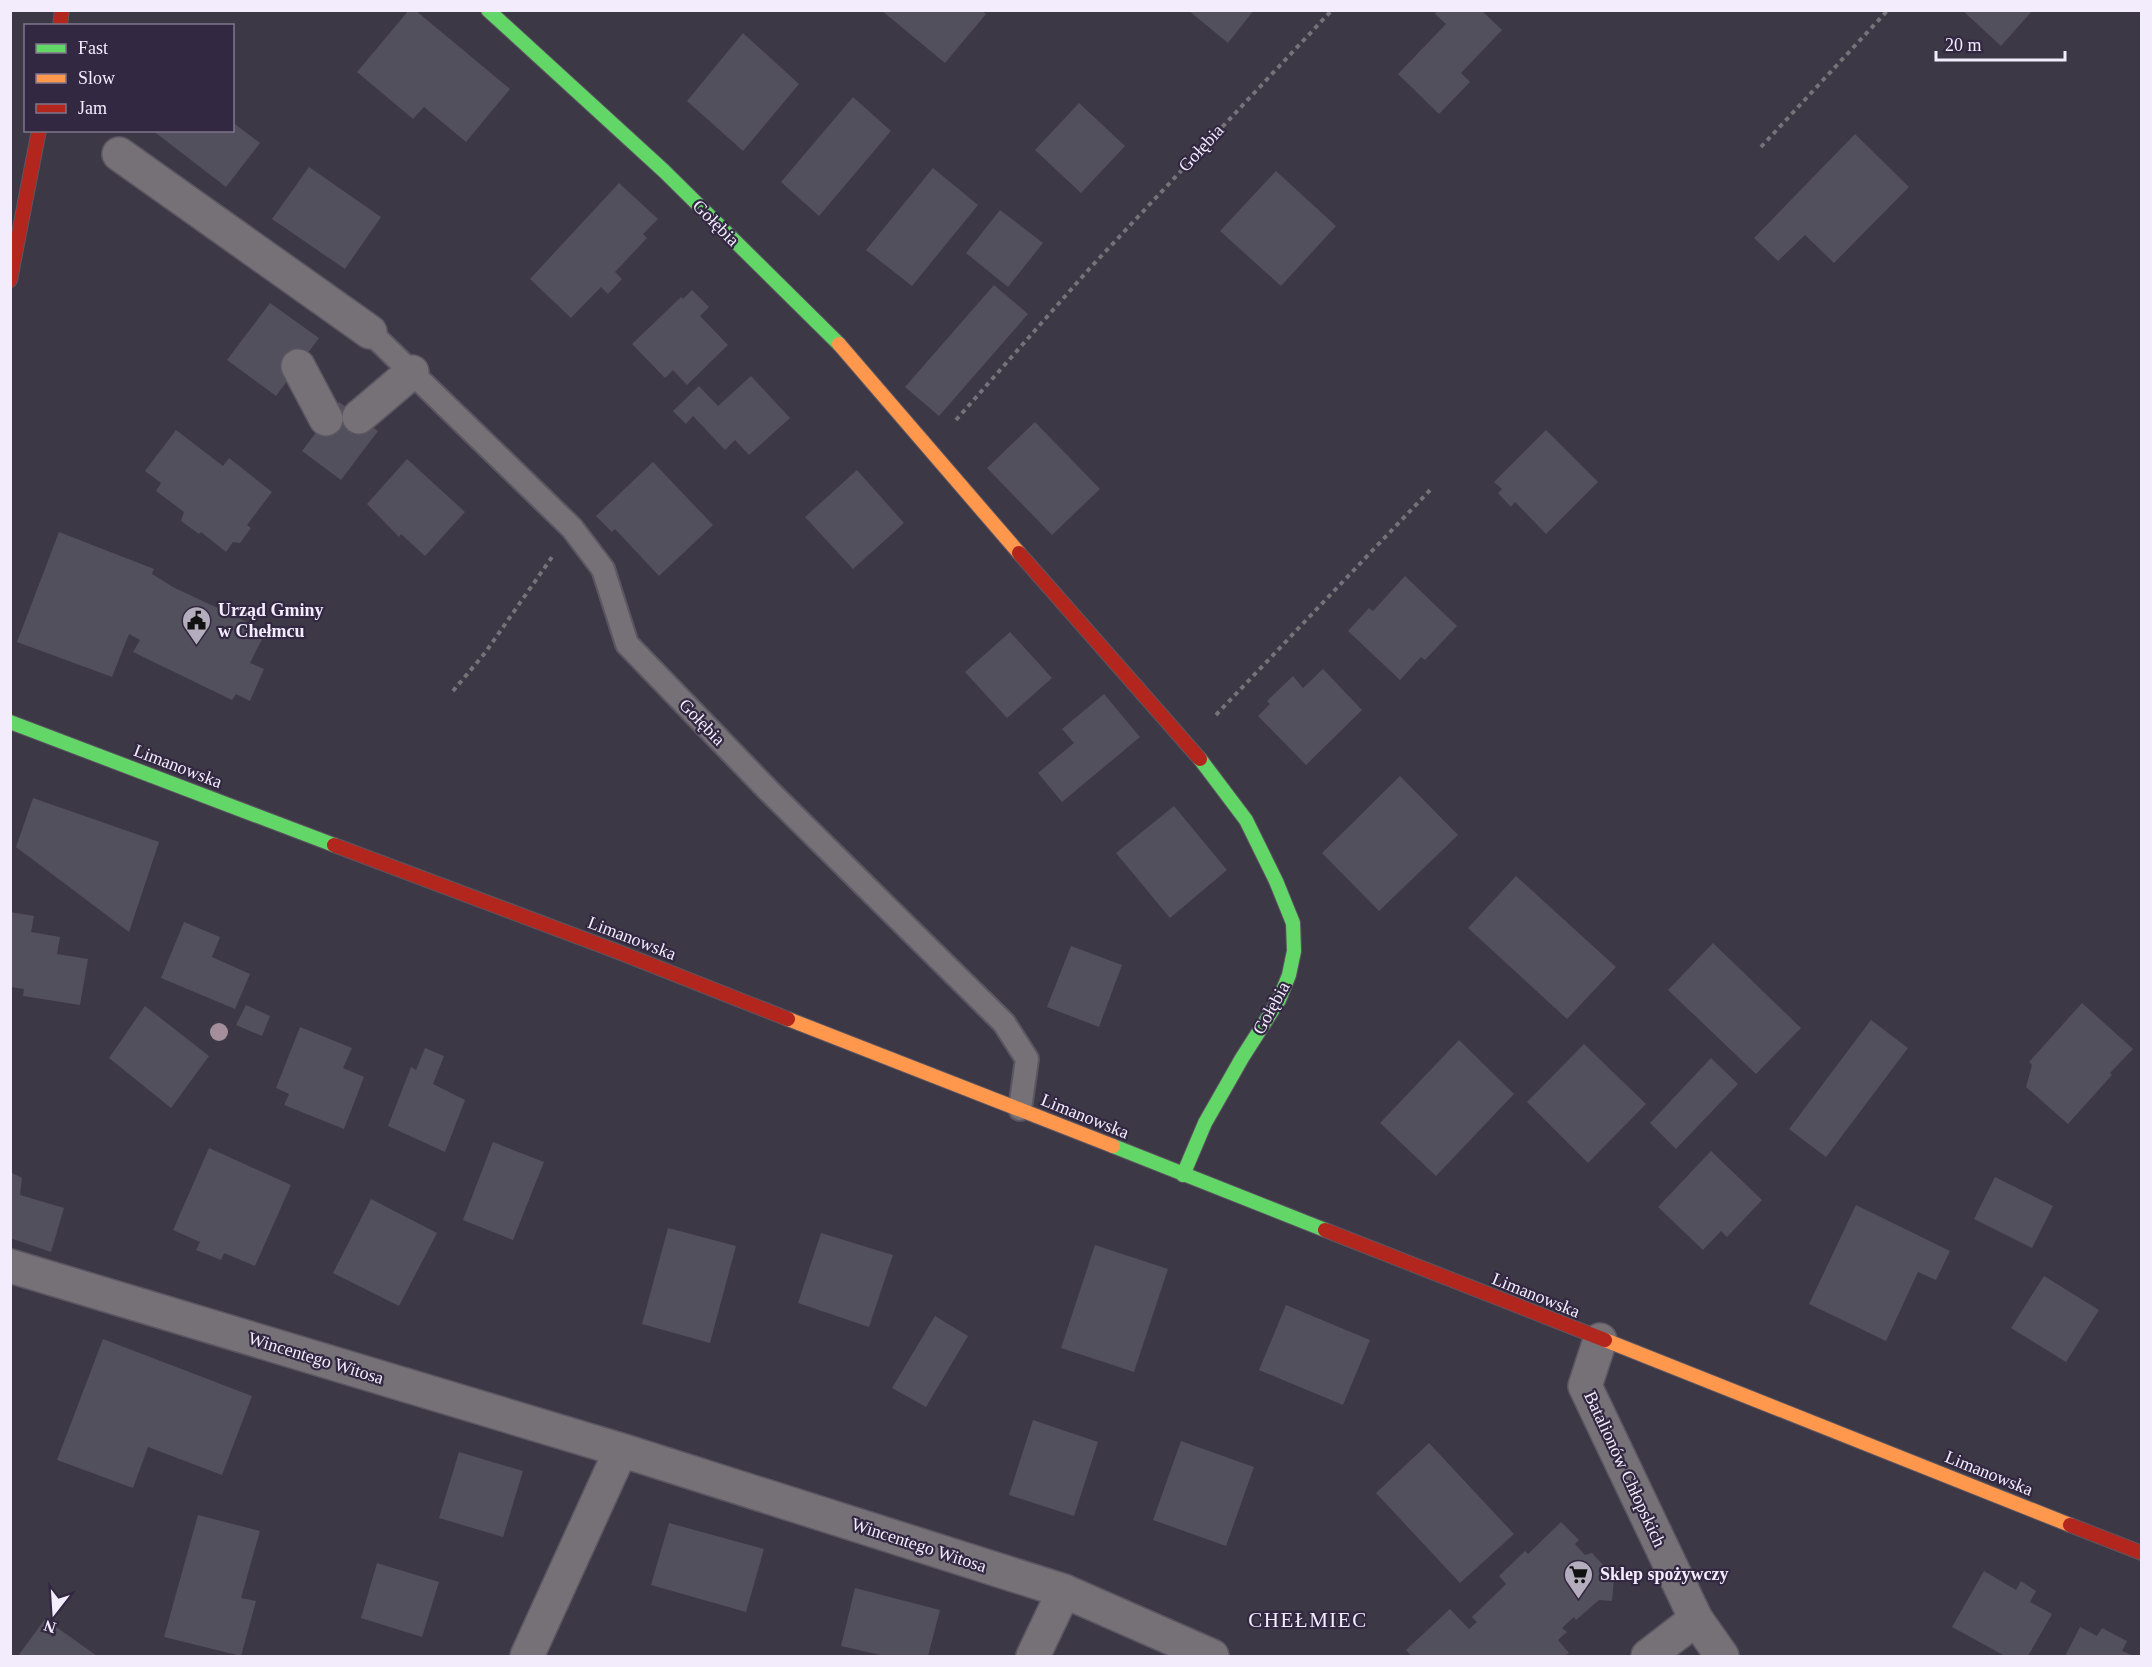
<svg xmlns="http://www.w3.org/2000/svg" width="2152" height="1667" font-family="'Times New Roman',serif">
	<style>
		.building { fill: #52505c }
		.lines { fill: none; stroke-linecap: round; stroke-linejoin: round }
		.lane-casing { stroke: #5b5662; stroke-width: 26 }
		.street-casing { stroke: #5b5662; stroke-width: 36 }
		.fast-casing { stroke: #5b5662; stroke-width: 16 }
		.slow-casing { stroke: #5b5662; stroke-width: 16 }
		.jam-casing { stroke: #5b5662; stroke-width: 16 }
		.path { stroke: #757279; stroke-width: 4; stroke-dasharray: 4.5 4.5; stroke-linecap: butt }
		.lane { stroke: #757177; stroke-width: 22 }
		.street { stroke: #757177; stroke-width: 33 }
		.fast { stroke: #63d668; stroke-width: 14 }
		.slow { stroke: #ff974d; stroke-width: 14 }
		.jam { stroke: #b3261e; stroke-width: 14 }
		.tree { fill: #a58e9b }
		.labels { text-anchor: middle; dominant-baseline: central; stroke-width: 4.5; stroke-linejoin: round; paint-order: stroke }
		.street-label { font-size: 18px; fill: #f2ecfd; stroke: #322841 }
		.poi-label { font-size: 18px; font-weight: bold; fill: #f2ecfd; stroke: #322841; text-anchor: start }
		.quarter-label { font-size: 21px; letter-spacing: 1.5px; fill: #f2ecfd; stroke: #322841 }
	</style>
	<rect width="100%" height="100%" fill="#3d3845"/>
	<!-- building -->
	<path class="building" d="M409,10H415L510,89L466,142L424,107L413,119L357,72Z
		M881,10H981L986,14L945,63Z
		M1188,10H1254L1228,43Z
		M1438,10H1481L1502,30L1461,73L1470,82L1439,114L1398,74L1446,24L1435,14Z
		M1962,10H2033L2001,46Z
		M743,33L799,84L743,151L687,101Z
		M853,97L891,131L819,216L781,182Z
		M1079,103L1125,146L1081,193L1035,150Z
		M232,122L260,143L226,187L152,130H232Z
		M1855,134L1909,187L1834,263L1805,235L1778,261L1754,238Z
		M309,167L381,217L345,269L272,219Z
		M933,168L978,205L912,286L866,250Z
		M1276,171L1336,226L1281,286L1220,231Z
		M619,183L658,219L643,234L647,238L615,272L622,279L608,294L601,287L571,318L530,279Z
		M1000,210L1043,243L1008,287L966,253Z
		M994,285L1028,314L939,416L905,387Z
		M692,290L709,307L700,316L728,345L687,385L673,370L665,378L632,344L681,297L683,299Z
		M270,303L319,338L276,396L227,360Z
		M751,376L790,418L749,455L735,440L725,450L693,416L686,424L673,411L699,386L718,406Z
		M339,402L378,431L341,480L302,451Z
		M1035,422L1100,489L1052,535L987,468Z
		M176,430L223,466L229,458L272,492L247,525L251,528L240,543L233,542L226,552L201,532L199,534L181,521L184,512L156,491L161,483L145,471Z
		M1546,430L1598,482L1546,534L1515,502L1511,507L1498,493L1502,489L1494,482Z
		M407,459L465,512L425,556L401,534L399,537L367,504Z
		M653,462L713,525L659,576L615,529L612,532L596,516Z
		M857,470L904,523L853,569L805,517Z
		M59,532L154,569L152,574L173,587L266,631L250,663L264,669L250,701L236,694L232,700L133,652L140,640L129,634L112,677L17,642Z
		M1405,576L1457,626L1425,660L1421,657L1400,680L1348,631L1369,608L1373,611Z
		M1010,632L1052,678L1007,718L965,672Z
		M1323,669L1362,710L1306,765L1258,716L1270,704L1267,701L1293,676L1303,688Z
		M1104,694L1140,737L1062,802L1038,773L1074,743L1062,729Z
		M1400,776L1458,835L1379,911L1322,853Z
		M33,798L159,842L129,932L16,847Z
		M1174,806L1227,870L1170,918L1116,853Z
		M1516,876L1616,967L1567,1019L1468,928Z
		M10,912L34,916L31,932L60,937L57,954L88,959L80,1005L23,996L24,989L10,987Z
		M184,922L220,937L212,957L250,974L235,1009L161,978Z
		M1713,943L1801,1028L1756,1074L1668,990Z
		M1071,946L1122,965L1099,1027L1047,1007Z
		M2082,1003L2133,1049L2110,1073L2112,1075L2068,1124L2026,1087L2032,1065L2029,1062Z
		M246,1005L270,1016L262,1036L236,1025Z
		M145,1006L209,1056L171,1108L109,1058Z
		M1871,1020L1908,1048L1826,1157L1789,1129Z
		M300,1027L352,1048L343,1068L364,1077L344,1129L284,1105L289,1094L276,1088Z
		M1459,1040L1514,1094L1436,1176L1380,1123Z
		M1584,1044L1646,1104L1588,1163L1527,1102Z
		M425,1048L444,1056L433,1084L465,1100L445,1152L388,1126L411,1067L416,1070Z
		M1711,1058L1738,1084L1676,1149L1650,1123Z
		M493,1142L544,1162L513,1240L463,1220Z
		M209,1148L291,1185L255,1266L224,1253L221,1260L196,1250L200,1242L173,1230Z
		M1711,1151L1762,1200L1727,1237L1721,1231L1703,1250L1658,1207Z
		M10,1172L22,1178L20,1195L64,1208L51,1252L10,1238Z
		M1995,1177L2053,1206L2032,1248L1974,1219Z
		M371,1199L437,1233L399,1306L333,1273Z
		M1856,1205L1950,1251L1936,1280L1918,1272L1886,1341L1809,1304Z
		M668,1228L736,1246L710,1343L642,1324Z
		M821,1233L893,1255L869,1327L798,1303Z
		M1095,1245L1168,1269L1134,1372L1061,1348Z
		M2044,1276L2099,1310L2066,1362L2011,1328Z
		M1286,1305L1370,1340L1343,1405L1259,1370Z
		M935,1316L968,1336L926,1407L892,1388Z
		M103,1339L252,1396L222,1475L148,1447L133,1488L57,1460Z
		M1033,1420L1098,1442L1074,1516L1009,1495Z
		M1181,1441L1254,1467L1226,1546L1153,1520Z
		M1429,1443L1514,1534L1460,1583L1376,1493Z
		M459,1452L523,1471L503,1537L439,1518Z
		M198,1515L260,1531L241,1598L256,1601L241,1656L164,1637Z
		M1561,1522L1579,1540L1575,1544L1585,1555L1592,1553L1604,1566L1615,1567L1612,1601L1599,1600L1576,1620L1574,1617L1562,1628L1567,1632L1558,1640L1569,1653L1565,1656H1411L1406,1650L1450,1609L1469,1629L1477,1622L1472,1617L1506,1584L1499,1576L1525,1551L1528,1554Z
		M669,1523L764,1549L746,1612L651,1585Z
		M377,1563L439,1582L422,1637L361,1618Z
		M1984,1571L2016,1590L2021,1581L2036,1591L2030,1602L2052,1614L2028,1656H2005L1952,1627Z
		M855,1588L940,1610L928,1656H885L841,1646Z
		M45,1619L97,1656H18Z
		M2080,1627L2097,1636L2102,1628L2127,1641L2122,1651L2134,1656H2065Z"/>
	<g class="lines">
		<defs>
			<path id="lane" d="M370,332L572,528L603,569L627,644L770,792L1004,1023L1027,1059L1020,1109"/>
			<path id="street" d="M119,154L370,332
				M298,366L326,419
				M359,417L412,372
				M10,1266L621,1450L1064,1591L1212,1656
				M1600,1340L1585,1386L1696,1619L1722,1656
				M527,1656L621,1450
				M1033,1656L1064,1591
				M1648,1656L1696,1619"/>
			<path id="fast" d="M488,10L664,171L839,344
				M10,722L334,845
				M1113,1146L1325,1230
				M1183,1175L1205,1123L1242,1058L1279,1000L1289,975L1294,951L1293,923L1276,881L1246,820L1200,759"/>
			<path id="slow" d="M839,344L1019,553
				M788,1019L1113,1146
				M1605,1340L2070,1525"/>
			<path id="jam" d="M60,26L62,10
				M10,280L39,130
				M1019,553L1200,759
				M334,845L616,951L788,1019
				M1325,1230L1605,1340
				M2070,1525L2142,1553"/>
		</defs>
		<!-- lane casing -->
		<use href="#lane" class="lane-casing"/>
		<!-- street casing -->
		<use href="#street" class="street-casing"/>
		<!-- fast casing -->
		<use href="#fast" class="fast-casing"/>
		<!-- slow casing -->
		<use href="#slow" class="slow-casing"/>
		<!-- jam casing -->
		<use href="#jam" class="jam-casing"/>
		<!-- path -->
		<path class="path" d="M1761,147L1888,10
			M956,420L1090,268L1332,10
			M453,691L485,653L552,557
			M1216,715L1431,489"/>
		<!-- lane -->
		<use href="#lane" class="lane"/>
		<!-- street -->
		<use href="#street" class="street"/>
		<!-- fast -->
		<use href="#fast" class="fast"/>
		<!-- slow -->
		<use href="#slow" class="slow"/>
		<!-- jam -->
		<use href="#jam" class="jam"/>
	</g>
	<!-- trees -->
	<circle class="tree" cx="219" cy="1032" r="9"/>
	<!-- icons -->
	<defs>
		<symbol id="civic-pin" viewBox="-11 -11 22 30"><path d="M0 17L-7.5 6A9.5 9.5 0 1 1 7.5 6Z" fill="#b3adbd" stroke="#322841"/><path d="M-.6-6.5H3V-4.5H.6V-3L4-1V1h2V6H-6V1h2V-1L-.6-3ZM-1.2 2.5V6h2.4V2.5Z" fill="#111"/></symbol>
		<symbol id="supermarket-pin" viewBox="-11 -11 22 30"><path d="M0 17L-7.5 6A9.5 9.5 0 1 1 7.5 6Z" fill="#b3adbd" stroke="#322841"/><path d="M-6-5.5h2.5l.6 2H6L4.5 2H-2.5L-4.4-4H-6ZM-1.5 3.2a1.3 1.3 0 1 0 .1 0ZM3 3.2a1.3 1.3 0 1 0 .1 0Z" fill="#111"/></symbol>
	</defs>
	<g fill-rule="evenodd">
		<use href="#civic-pin" x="180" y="604" width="33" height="45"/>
		<use href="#supermarket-pin" x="1562" y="1558" width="33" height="45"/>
	</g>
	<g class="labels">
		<!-- street labels -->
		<g class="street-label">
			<text transform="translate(1201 148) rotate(-47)">Gołębia</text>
			<text transform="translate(716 223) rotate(45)">Gołębia</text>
			<text transform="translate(702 722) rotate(46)">Gołębia</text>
			<text transform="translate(178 766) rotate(21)">Limanowska</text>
			<text transform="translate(632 938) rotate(21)">Limanowska</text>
			<text transform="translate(1271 1008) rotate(-61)">Gołębia</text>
			<text transform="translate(1085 1116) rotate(22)">Limanowska</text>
			<text transform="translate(1536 1295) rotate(22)">Limanowska</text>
			<text transform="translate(316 1358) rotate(17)">Wincentego Witosa</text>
			<text transform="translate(1625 1469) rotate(65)">Batalionów Chłopskich</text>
			<text transform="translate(1989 1473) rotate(22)">Limanowska</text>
			<text transform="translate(919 1545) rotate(18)">Wincentego Witosa</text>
		</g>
		<!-- poi labels -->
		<g class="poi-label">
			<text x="218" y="610">Urząd Gminy<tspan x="218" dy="21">w Chełmcu</tspan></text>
			<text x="1600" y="1574">Sklep spożywczy</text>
		</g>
		<!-- quarter labels -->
		<g class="quarter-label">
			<text x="1308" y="1620">CHEŁMIEC</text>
		</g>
	</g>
	<!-- border -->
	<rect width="2152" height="1667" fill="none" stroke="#f2ecfd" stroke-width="24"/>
	<!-- legend -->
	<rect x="24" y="24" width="210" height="108" fill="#322841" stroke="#7f768c" stroke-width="1.5"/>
	<rect x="36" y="44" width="30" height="9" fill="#63d668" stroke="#7f768c" stroke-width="1.5"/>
	<text x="78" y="54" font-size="18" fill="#f2ecfd">Fast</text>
	<rect x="36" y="74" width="30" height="9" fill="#ff974d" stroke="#7f768c" stroke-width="1.5"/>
	<text x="78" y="84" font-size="18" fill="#f2ecfd">Slow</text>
	<rect x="36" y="104" width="30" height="9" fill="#b3261e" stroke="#7f768c" stroke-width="1.5"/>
	<text x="78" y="114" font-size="18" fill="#f2ecfd">Jam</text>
	<!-- north arrow -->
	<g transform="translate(54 1613) rotate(197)" stroke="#322841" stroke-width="4.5" paint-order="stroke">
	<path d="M0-4.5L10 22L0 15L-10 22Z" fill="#f2ecfd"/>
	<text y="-9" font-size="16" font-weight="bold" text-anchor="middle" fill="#f2ecfd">N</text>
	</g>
	<!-- scale -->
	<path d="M1936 51v9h129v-9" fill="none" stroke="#f2ecfd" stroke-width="3"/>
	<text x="1945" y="51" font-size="18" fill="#f2ecfd" stroke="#322841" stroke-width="4.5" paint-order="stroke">20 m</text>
</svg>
